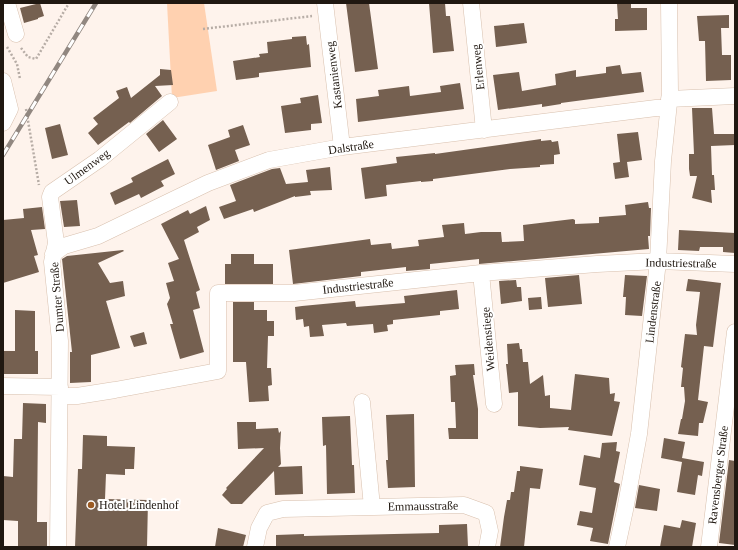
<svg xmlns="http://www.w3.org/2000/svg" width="738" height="550" font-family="Georgia,serif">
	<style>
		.green { fill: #ffd1b0 }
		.building { fill: #756050 }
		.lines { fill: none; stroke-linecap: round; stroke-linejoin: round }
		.minor-casing { stroke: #d8c0ae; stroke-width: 17 }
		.path { stroke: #b7ada6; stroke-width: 2.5; stroke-dasharray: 2 2; stroke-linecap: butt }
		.minor { stroke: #fff; stroke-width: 16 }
		.rail-casing { stroke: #918780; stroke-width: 4.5 }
		.rail { stroke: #fff; stroke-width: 3; stroke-dasharray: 9; stroke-linecap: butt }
		.poi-dot { fill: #9b5b24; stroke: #fff; stroke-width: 1.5 }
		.labels { text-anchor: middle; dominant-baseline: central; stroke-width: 4; stroke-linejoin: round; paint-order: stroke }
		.street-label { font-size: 12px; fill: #201811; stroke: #fff }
		.poi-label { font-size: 12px; fill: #201811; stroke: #fff; text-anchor: start }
	</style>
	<rect width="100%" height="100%" fill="#fef3ec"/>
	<!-- green -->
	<path class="green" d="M167,3H204L217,91L172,98Z"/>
	<!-- building -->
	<path class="building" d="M40,3L44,16L38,18V19L24,23L20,8Z
		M346,3H369L378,69L355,72Z
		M429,3H445L446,16H450L454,51L433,53Z
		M617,3H631V8H647V30L615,31V19H618Z
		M729,15V28H721L722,55H731V80L706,81L705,41H699L697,16Z
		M524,23L527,43L496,47L494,26Z
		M306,36L307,45L309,44L311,67L259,73V77L236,80L233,61L260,57L259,54L268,53L267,42L292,39V37Z
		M620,65L622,74L641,72L644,92L561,103V104L542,107V104L498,110L493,75L519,72L522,91L556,85L555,74L576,70V77L606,73V67Z
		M160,69L171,70L173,85L155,86L162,96L130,123L129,122L98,145L88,133L98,124L93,118L119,98L116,91L127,87L131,98L160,75Z
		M460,83L464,109L358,122L356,99L379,96L378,90L409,86L410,96L441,92L440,86Z
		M318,95L322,123L311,124V130L285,133L281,106L301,103L300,98Z
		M692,108H712L714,134H735V145L711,146L712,175H714L715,190H711L712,203L692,198L697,176H690L689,169V154H694Z
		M163,120L177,139L159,152L146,134Z
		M60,124L68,155L52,159L45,128Z
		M243,125L250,145L235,150L239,161L216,170L208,145L230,137L228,130Z
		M638,132L642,160L627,162L629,177L615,179L613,163L620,162L617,134Z
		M541,139V141L551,140L552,142L558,141L560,154L554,155V164L540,165V167L510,169L433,179V181L421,182V181L386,185L387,196L365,199L361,168L397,163L396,157L435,153V154Z
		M168,159L175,174L161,181L164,186L141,198L139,194L115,205L110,193L133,182L131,178Z
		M330,167L332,190L310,191L311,195L295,197V196L254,212L253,209L224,219L219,207L236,201L230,185L272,169L280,168L286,184L308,182L306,170Z
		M77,200L80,226L64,227L60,201Z
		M648,202L649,208H651L650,236H648L649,249L479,264V259L430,264V269L406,271V267L361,272V276L293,284L289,250L370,239L371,245L391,243L392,249L419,246L418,240L444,237L442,225L464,223L465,234L481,232H501L502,242L524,241L523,225L573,219L575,220V224L599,223V217L626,215L625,205Z
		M206,206L210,220L197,227L199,232L184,240L200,290L196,292L200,308L193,310L204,352L180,359L170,324H173L167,304L170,298L166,283L174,281L168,263L179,259L161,224L188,210L190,214Z
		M42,207L45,229L31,230L38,255L34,256L39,272L3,283V220L24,218L23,209Z
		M679,230L735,233V253L723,252V247H700L699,251L678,250Z
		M123,250L124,251L98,263L110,283L123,281L125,296L106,301L120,348L91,355V382L70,383V352H72L62,259L67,256Z
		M231,254H254V264H273V284H225V264H231Z
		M579,275L582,304L548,307L545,278Z
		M625,275L647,276L642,316L625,315L626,297H623Z
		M688,279L721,283L713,347L704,346L698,400L708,402L703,423H699L698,436L678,434L681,419H682L685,401L684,387H681L683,368L681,367L685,334L697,335L696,325L700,292L686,291Z
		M516,280L517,287H521L522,301L501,304L499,281Z
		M457,290L459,309L440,311V315L393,320V324L387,325L388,331L374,333L373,324L347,326L346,323L322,325L324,336L310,337L309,326L304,327L303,319L296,320L295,307L302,306L355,301L356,307L405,303L404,296Z
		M541,297L542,309L529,310L528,298Z
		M233,302H254V310H267V321H274V336H268L267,368H271L272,385L268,386L269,401L249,402L246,362H233Z
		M15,310L35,311V351H38V374H3V351H15Z
		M144,332L147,344L134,347L130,336Z
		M519,343L520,349H522L523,362H528L530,384L543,375L545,396L550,395V408L571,410L575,374L609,378L610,394L615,393L614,401L620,402L612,436L568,430L569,427L540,428L518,426V392L509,393L506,364H508L507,344Z
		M474,364L475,375H473L478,409V439H449L448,428H456L455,402H451L450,376L456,375L455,365Z
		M23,403L46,404V423L38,422L37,522H47V547H18V521L3,520V476L13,477L14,439H22Z
		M414,414L415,487L388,488L386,460H388L386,415Z
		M350,416L352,465H354L355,493L327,494L326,445L323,446L322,417Z
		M237,422H256V429L278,428L279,433L281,431L280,448L281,464L278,467L302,466L303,494L275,495L274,471L242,504H231L222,495L227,489L226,488L264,448L238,449Z
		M83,435L107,436V446L135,447L134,469H125V475L106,474L105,499L148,500L147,547H75L78,469H82Z
		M664,438L685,442L682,458L704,462L702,476L698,475L695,495L677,492L682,462L661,458Z
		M617,442L616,451L620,452L614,482L620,484L608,544L590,541L593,528L577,525L580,511L592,513L596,488L579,485L584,455L600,458L602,443Z
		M729,460L735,461V545L719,543Z
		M520,466L543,469L540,489L530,488L524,547H500L504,517L507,500H510L511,492H514L517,471H520Z
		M639,485L660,489L657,511L635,508Z
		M682,520L696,523L692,547H660L664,525L680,528Z
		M467,524L468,547H276V535L304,534V536L439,533V525Z
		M218,528L246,535L243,547H215Z"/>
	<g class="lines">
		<defs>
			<path id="minor" d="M7,3L16,34
				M325,3L342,147
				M471,3L484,130
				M3,81L10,109L3,123
				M669,99L735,96
				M53,254L64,246L98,236L208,183L269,160L342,147L656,108H668
				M481,273L494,404
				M3,386L60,387
				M60,396H77L115,390L218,371V293H294L481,273L597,264L658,261L735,264
				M362,402L372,507
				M58,547L60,341L52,262L56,243L50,197L52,192L100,159L170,102
				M255,547L259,528L267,513L283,509L464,505L486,513L490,531L487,547
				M617,547L625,510L639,434L658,261L663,161L670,93L669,3
				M709,547L735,332"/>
		</defs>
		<!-- minor casing -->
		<use href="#minor" class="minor-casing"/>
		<!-- path -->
		<path class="path" d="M203,29L312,16
			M7,47L17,64L20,79
			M21,48L28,57L36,59L69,3
			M26,109L39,185"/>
		<!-- minor -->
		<use href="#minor" class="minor"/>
		<defs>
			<path id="rail" d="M3,155L96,3"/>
		</defs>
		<!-- rail casing -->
		<use href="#rail" class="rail-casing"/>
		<!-- rail -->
		<use href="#rail" class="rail"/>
	</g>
	<!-- markers -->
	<circle class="poi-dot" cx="91" cy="505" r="4"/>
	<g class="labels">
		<!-- street labels -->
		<g class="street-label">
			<text transform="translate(478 67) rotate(-96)">Erlenweg</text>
			<text transform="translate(334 75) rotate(-97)">Kastanienweg</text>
			<text transform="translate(351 147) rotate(-8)">Dalstraße</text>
			<text transform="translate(87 167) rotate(-36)">Ulmenweg</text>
			<text transform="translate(681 263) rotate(1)">Industriestraße</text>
			<text transform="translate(358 286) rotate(-6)">Industriestraße</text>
			<text transform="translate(57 297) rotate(-95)">Dumter Straße</text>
			<text transform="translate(653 312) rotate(-83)">Lindenstraße</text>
			<text transform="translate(488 339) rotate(-95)">Weidenstiege</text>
			<text transform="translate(718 475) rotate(-83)">Ravensberger Straße</text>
			<text transform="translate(423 506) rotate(-1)">Emmausstraße</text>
		</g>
		<!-- poi labels -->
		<g class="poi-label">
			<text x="99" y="505">Hotel Lindenhof</text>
		</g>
	</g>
	<!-- border -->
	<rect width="738" height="550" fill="none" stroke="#201811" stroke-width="8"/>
</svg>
